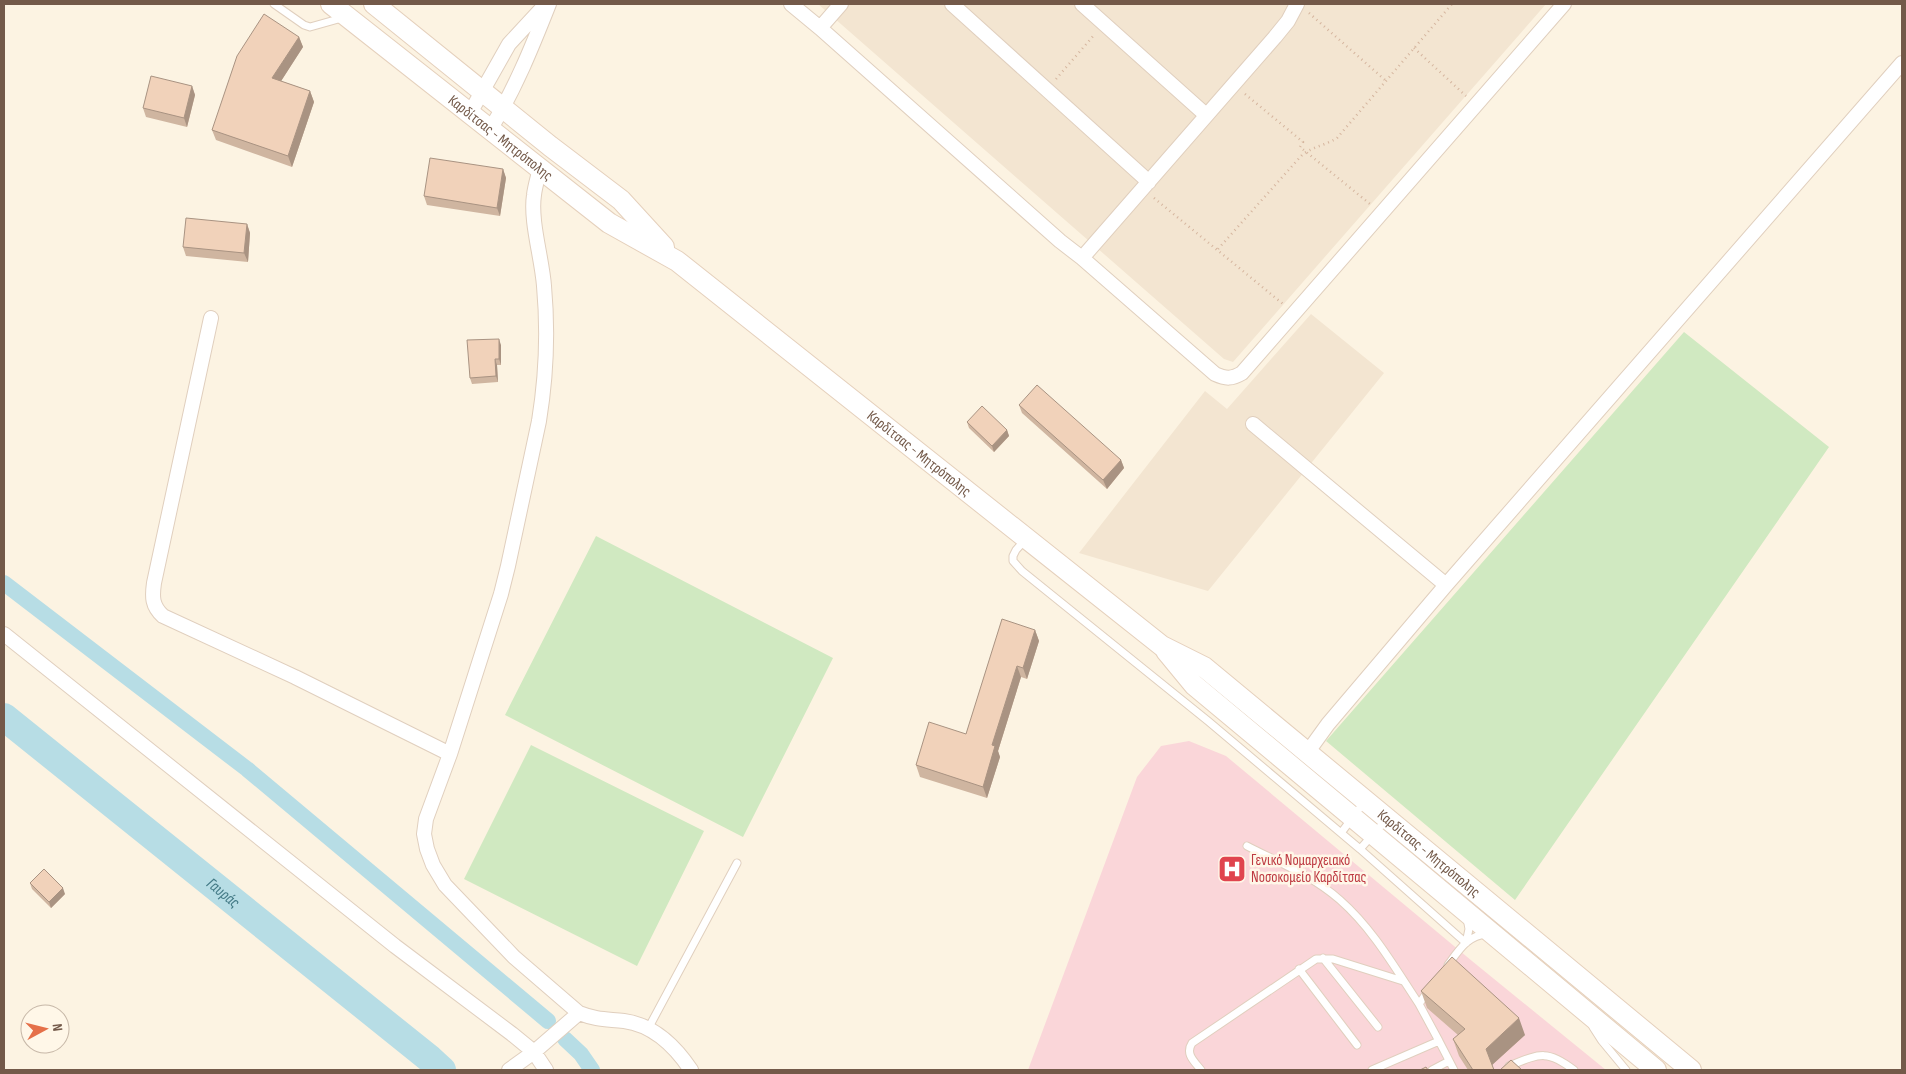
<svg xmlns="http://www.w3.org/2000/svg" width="1906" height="1074" font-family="'Sofia Sans Condensed',sans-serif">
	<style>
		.residential { fill: #f3e5d1 }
		.medical { fill: #fad6d9 }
		.green { fill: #d0e9c1 }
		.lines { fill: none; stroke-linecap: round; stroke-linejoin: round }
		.canal { stroke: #b7dde5; stroke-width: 16 }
		.river { stroke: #b7dde5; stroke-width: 28 }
		.lane-casing { stroke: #e0cfbe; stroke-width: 9 }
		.street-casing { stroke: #e0cfbe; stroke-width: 16 }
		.secondary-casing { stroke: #e5d0bc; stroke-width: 22 }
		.path { stroke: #d5b59e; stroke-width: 2.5; stroke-dasharray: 1 4; stroke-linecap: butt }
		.lane { stroke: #fff; stroke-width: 7 }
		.street { stroke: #fff; stroke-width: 14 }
		.secondary { stroke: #fff; stroke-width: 20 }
		.wall { fill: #cfb5a0 }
		.shaded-wall { fill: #a99382 }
		.building { fill: #f1d2ba; stroke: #a99382 }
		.labels { text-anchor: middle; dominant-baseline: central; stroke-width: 5; stroke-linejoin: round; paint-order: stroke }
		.street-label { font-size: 15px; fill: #735949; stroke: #fff7e8 }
		.health-label { font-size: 15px; fill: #be3a42; stroke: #fff7e8; text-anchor: start }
		.water-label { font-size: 16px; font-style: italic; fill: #437a86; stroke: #fff7e8 }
	</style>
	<rect width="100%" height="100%" fill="#fcf3e2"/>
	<!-- residential -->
	<path class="residential" d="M818,4H1546L1233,362L1224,359Z
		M1311,314L1384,373L1208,591L1079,553L1205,391L1227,409Z"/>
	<!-- medical -->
	<path class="medical" d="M1189,741L1226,756L1472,961L1606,1070H1028L1137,777L1161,746Z"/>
	<!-- green -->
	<path class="green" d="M1684,332L1829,447L1515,900L1326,741Z
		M596,536L833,658L743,837L505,715Z
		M531,745L704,831L637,966L464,879Z"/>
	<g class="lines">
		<!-- canal -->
		<path class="canal" d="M4,583L247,769L548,1021
			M565,1039L581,1054L592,1070"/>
		<!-- river -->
		<path class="river" id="s1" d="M4,717L430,1059L442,1070"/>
		<defs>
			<path id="lane" d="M274,4L304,25L310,27L342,18
				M1025,540L1016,550L1013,556V561L1022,571L1208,721L1360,849L1466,943
				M1341,833L1365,801
				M1247,846C1278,862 1313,876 1340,900C1373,929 1395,968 1419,1004
				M1360,849L1387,819
				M1466,943L1469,929L1467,918
				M1323,958L1378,1027
				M1448,965C1459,950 1468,935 1487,934
				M1299,969L1357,1045
				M649,1027L737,863
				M1593,1027L1602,1041L1626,1070
				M1439,1041L1454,1070
				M1509,1066C1539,1054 1547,1049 1574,1070
				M1201,1070C1194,1061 1185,1054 1192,1043L1316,959H1333L1403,981
				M1372,1070L1439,1041L1419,1004L1428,991
				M1432,1070L1449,1061"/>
			<path id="street" d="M791,4L820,28
				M841,4L820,28L1060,241L1082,258L1275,37L1288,21L1297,4
				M952,4L1149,182
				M1082,4L1206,115
				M470,113L509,44L546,4
				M491,128C515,89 532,47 549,4
				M540,168C538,177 535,186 534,195C530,221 542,258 544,286C548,330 546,378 539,421L508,566L501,594L450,754L426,819L424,834L427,849L433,865L445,885L514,957L579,1013
				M1082,258L1215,374C1226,379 1232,379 1242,373L1564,4
				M211,318L154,583C152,597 152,606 163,616L295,677L450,754
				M1253,424L1446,585
				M4,634L395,946L512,1034L534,1052L546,1070
				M1307,753L1328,724L1446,585L1902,63
				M509,1070L534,1052L579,1013C597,1020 606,1019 624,1021C654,1025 675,1046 691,1070"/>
			<g id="secondary">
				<path id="s2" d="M331,4L609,223L677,261L1162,646L1204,667L1691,1070"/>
				<path d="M374,4L550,146L621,200L664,247"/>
				<path d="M1166,651L1194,685L1656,1070"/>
			</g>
		</defs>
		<!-- lane casing -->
		<use href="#lane" class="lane-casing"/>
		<!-- street casing -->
		<use href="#street" class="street-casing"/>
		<!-- secondary casing -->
		<use href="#secondary" class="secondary-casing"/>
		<!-- path -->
		<path class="path" d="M1309,13L1385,80
			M1414,48L1466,96
			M1056,79L1095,34
			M1245,94L1303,142L1300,147L1370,204
			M1154,198L1283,304
			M1218,249L1302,155C1312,147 1326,145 1337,138L1452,4"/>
		<!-- lane -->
		<use href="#lane" class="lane"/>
		<!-- street -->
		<use href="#street" class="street"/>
		<!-- secondary -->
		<use href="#secondary" class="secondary"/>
	</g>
	<!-- wall -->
	<path class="wall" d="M299,37L303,47L281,81L310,91L314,102L292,167L216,140L212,130Z
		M192,86L195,95L187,127L146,117L143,108Z
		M503,169L506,178L500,216L427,205L424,196Z
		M247,224L250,233L248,262L186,256L183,247Z
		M501,345V365H497L498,382L472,384L470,378Z
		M1019,405L1121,460L1124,468L1107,489L1022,413Z
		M967,422L1007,430L1009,436L994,452L969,428Z
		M1035,630L1039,641L1027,679L1021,677L998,751L1000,757L987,798L920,777L916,765L966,734Z
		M30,883L65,894L51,908L32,889Z
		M1421,991L1525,1035L1492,1065L1494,1070H1468L1459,1056L1453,1039L1458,1035L1427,1008Z"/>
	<!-- shaded-wall -->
	<path class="shaded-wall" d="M299,37L303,47L276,89L272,78Z
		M192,86L195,95L187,127L184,118Z
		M310,91L314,102L292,167L288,156Z
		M503,169L506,178L500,216L497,208Z
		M247,224L250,233L248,262L244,253Z
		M499,339L501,345V365L499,359Z
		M495,359L497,365L498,382L496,376Z
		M1007,430L1009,436L994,452L992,446Z
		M1121,460L1124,468L1107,489L1103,480Z
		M1035,630L1039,641L1027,679L1023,668Z
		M1017,666L1021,677L998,751L1000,757L987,798L983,787L992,745Z
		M63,888L65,894L51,908L49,902Z
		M1519,1018L1525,1035L1492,1065L1486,1049Z"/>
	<!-- building -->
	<path class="building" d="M264,14L299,37L272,78L310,91L288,156L212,130L237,56Z
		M151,76L192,86L184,118L143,108Z
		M430,158L503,169L497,208L424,196Z
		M186,218L247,224L244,253L183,247Z
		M499,339V359H495L496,376L470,378L467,340Z
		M1037,385L1121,460L1103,480L1019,405Z
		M982,406L1007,430L992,446L967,422Z
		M1002,619L1035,630L1023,668L1017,666L992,745L995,746L983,787L916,765L929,722L966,734Z
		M44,869L63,888L49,902L30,883Z
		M1452,957L1519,1018L1486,1049L1494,1070H1473L1453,1039L1465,1029L1421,991Z
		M1511,1060L1522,1070H1500Z
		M1426,1067L1428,1070H1420Z"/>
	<!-- icons -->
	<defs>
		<symbol id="hospital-square" viewBox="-11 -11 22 22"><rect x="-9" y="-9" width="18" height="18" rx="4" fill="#e0444e" stroke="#fff7e8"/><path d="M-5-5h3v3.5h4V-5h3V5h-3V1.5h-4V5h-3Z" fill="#fff"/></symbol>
	</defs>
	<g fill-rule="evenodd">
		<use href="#hospital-square" x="1216" y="853" width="32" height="32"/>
	</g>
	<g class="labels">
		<!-- street labels -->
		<g class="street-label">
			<text stroke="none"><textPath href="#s2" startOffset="216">Καρδίτσας - Μητρόπολης</textPath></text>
			<text stroke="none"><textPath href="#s2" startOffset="741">Καρδίτσας - Μητρόπολης</textPath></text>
			<text stroke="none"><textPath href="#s2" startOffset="1390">Καρδίτσας - Μητρόπολης</textPath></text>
		</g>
		<!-- health labels -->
		<g class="health-label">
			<text x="1251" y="860">Γενικό Νομαρχειακό<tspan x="1251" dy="17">Νοσοκομείο Καρδίτσας</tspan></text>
		</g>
		<!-- water labels -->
		<g class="water-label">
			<text stroke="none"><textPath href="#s1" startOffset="281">Γαυράς</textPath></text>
		</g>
	</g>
	<!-- border -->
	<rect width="1906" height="1074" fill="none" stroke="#735949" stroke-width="10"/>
	<!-- north arrow -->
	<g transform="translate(45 1029) rotate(83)"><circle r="24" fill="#fff7e8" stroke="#c7b8a8"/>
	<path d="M0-4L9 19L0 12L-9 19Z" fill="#e57049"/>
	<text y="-8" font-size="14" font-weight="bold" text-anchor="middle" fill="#735949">N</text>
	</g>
</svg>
